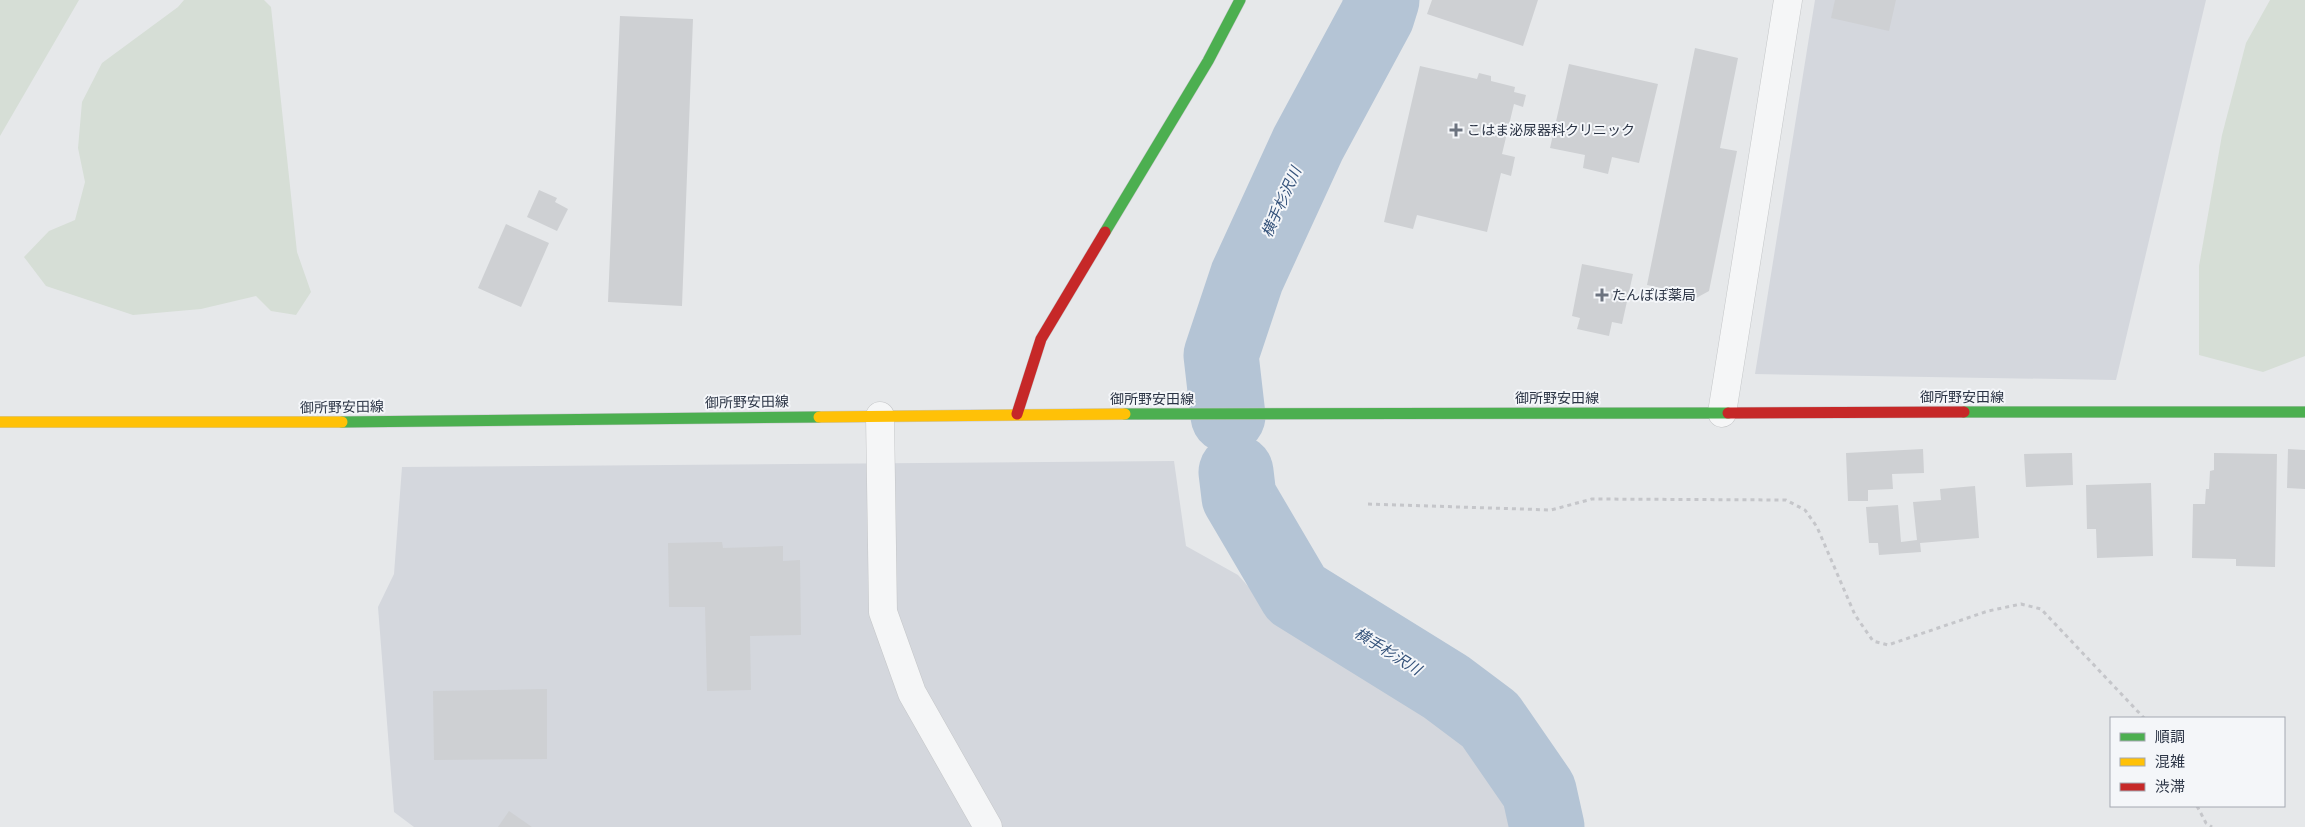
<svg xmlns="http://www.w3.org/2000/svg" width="2305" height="827" font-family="'Public Sans','Noto Sans JP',sans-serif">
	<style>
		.built { fill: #d4d7dd }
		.green { fill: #d6ded6 }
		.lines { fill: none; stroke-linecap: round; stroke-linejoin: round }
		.river { stroke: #b4c4d5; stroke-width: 75 }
		.building { fill: #ced0d3 }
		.street-casing { stroke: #c4c6c8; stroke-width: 29 }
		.fast-casing { stroke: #c4c6c8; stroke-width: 12 }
		.slow-casing { stroke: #c4c6c8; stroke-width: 12 }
		.jam-casing { stroke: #c4c6c8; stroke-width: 12 }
		.path { stroke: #c5c6ca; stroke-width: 3; stroke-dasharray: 4 4; stroke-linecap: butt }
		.street { stroke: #f5f6f7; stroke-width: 28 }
		.fast { stroke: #4caf50; stroke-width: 11 }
		.slow { stroke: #ffc107; stroke-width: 11 }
		.jam { stroke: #c62828; stroke-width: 11 }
		.poi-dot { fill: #6c737f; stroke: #f4f6f9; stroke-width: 2 }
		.labels { text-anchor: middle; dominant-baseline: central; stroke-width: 4; stroke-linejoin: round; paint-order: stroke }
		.poi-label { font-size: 14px; fill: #2b3445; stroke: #f4f6f9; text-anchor: start }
		.street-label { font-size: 14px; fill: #2b3445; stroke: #f4f6f9 }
		.water-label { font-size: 15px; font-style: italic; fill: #34527a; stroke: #f4f6f9 }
	</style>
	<rect width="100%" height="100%" fill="#e6e8ea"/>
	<!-- built -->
	<path class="built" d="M1815,0H2206L2116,380L1755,374Z
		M1174,461L1186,546L1238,575L1279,621L1448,726L1497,777L1517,820V827H414L394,812L378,607L394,574L402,467Z"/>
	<!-- green -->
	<path class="green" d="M0,0H79L0,136Z
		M184,0H264L271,7L297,252L311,292L296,315L271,311L256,296L201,309L133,315L46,286L24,257L49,231L75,220L85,182L78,148L82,102L102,63L178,7Z
		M2270,0H2305V356L2263,372L2199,355V266L2222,135L2246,43Z"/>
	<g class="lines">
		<!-- river -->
		<path class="river" d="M1228,416L1221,355L1247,277L1308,144L1377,16L1382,0
			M1236,472L1239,497L1296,594L1446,687L1490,720L1539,791L1547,827"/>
	</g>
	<!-- building -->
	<path class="building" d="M1432,0H1538L1523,46L1427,14Z
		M1835,0H1896L1889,31L1831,18Z
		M620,16L693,19L682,306L608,302Z
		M1695,48L1738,58L1720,148L1737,151L1709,291L1687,303L1673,300L1675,291L1647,285Z
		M1569,64L1658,84L1639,163L1612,157L1608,174L1583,168L1585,155L1550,148Z
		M1420,66L1477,79L1479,73L1491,76V81L1515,87L1514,92L1526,95L1523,107L1514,104L1502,154L1515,157L1511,176L1501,173L1487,232L1417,215L1413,229L1384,222Z
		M539,190L557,198L555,202L568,209L557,231L527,217Z
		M506,224L549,243L521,307L478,288Z
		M1582,264L1633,274L1622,324L1612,322L1609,336L1577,329L1580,318L1572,316Z
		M1923,449L1924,473L1892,474L1893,489L1868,490V501H1848L1846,453Z
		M2288,449L2305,450V489L2287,488Z
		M2072,453L2073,485L2026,487L2024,454Z
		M2214,453L2277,454L2275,567L2236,566V559L2192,558L2193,504H2205L2206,489H2209L2210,471L2214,470Z
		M2151,483L2153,556L2097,558L2096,529H2087L2086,485Z
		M1975,486L1979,538L1920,543L1921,552L1879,555L1878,543H1869L1866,507L1898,505L1901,542L1917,540L1913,502L1941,500L1940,489Z
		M722,542L723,548L783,546V561L800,560L801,635L750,636L751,690L707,691L705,607H669L668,543Z
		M547,689V759L434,760L433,691Z
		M509,811L532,827H498Z"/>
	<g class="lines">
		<defs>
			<path id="street" d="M1722,413L1788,0
				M880,416L883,612L912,693L988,827"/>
			<path id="fast" d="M1105,232L1208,61L1240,0
				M1964,412H2305
				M1125,414L1728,413
				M342,422L819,417"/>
			<path id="slow" d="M819,417L1125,414
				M0,422H342"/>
			<path id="jam" d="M1728,413L1964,412
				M1017,414L1041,339L1105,232"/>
		</defs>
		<!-- street casing -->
		<use href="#street" class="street-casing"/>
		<!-- fast casing -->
		<use href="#fast" class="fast-casing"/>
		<!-- slow casing -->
		<use href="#slow" class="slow-casing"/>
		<!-- jam casing -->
		<use href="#jam" class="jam-casing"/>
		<!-- path -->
		<path class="path" d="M1368,504L1551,510L1592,499L1786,500L1805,510L1817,527L1855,615L1873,641L1888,645L1988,611L2021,604L2041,609L2144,718
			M2197,806L2206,823L2212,827"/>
		<!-- street -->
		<use href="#street" class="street"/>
		<!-- fast -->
		<use href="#fast" class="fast"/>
		<!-- slow -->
		<use href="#slow" class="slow"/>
		<!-- jam -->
		<use href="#jam" class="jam"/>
	</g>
	<!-- markers -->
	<g class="poi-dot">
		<path d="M1453.5 122.5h5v5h5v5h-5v5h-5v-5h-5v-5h5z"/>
		<path d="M1599.5 287.5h5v5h5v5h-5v5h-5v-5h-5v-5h5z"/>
	</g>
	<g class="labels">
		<!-- poi labels -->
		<g class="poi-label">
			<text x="1467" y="130">こはま泌尿器科クリニック</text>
			<text x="1612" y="295">たんぽぽ薬局</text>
		</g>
		<!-- street labels -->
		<g class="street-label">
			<text x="1962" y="397">御所野安田線</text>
			<text x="1557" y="398">御所野安田線</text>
			<text x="1152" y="399">御所野安田線</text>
			<text transform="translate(747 402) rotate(-1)">御所野安田線</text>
			<text transform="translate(342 407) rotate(-1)">御所野安田線</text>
		</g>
		<!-- water labels -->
		<g class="water-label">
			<text transform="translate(1281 202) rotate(-66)">横手杉沢川</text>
			<text transform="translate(1388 651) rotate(32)">横手杉沢川</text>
		</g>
	</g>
	<!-- legend -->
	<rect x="2110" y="717" width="175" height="90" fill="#f4f6f9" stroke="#a4a8b1"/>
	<rect x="2120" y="733" width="25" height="8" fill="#4caf50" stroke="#a4a8b1"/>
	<text x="2155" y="742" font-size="15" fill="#2b3445">順調</text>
	<rect x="2120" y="758" width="25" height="8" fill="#ffc107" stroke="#a4a8b1"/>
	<text x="2155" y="767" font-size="15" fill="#2b3445">混雑</text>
	<rect x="2120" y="783" width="25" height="8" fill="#c62828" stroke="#a4a8b1"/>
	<text x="2155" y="792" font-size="15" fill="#2b3445">渋滞</text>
</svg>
